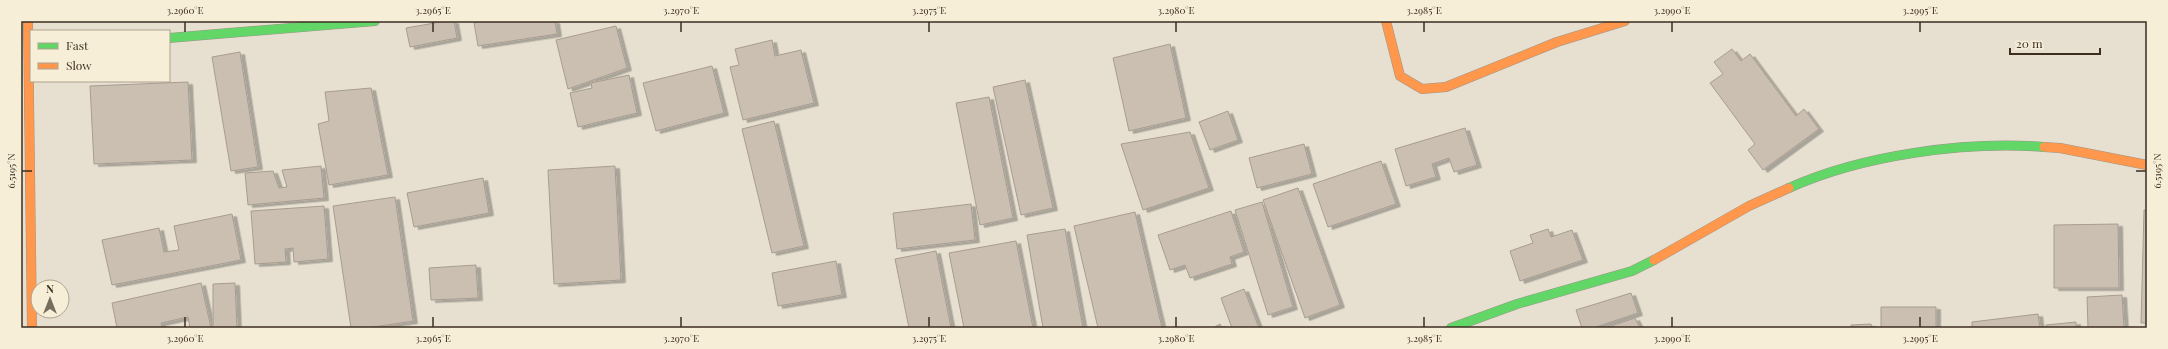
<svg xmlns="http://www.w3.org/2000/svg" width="2168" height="349" font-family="'Playfair Display',serif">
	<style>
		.building { fill: #cbbfb2; stroke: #a89c90; filter: url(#shadow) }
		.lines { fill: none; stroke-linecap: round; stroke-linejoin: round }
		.fast-casing { stroke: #9c958a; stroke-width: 10 }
		.slow-casing { stroke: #9c958a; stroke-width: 10 }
		.fast { stroke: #63d668; stroke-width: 9 }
		.slow { stroke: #ff974d; stroke-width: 9 }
		.ticks { fill: none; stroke: #3d2e20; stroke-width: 1.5 }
		.neatline { fill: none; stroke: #3d2e20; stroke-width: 1.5 }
		.ticks-label { font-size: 10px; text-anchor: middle; fill: #3d2e20 }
	</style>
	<defs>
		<filter id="shadow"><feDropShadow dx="4.5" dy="2.5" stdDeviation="0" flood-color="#0004"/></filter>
	</defs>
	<rect width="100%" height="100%" fill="#e7e0d1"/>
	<!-- building -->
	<path class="building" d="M446,21H454L457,38L410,47L406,28Z
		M483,21H555L557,34L478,46L474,23Z
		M616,26L627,68L568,89L556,40Z
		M772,40L775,56L801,50L814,103L743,120L730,67L739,65L735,49Z
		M1170,44L1186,118L1129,131L1113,58Z
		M1732,49L1741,61L1750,54L1796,116L1804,109L1819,129L1763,170L1748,150L1755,144L1710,83L1723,74L1714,62Z
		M240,52L258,167L231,171L212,57Z
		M712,66L724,113L656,131L643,83Z
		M629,75L637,113L578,127L570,93L592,88L591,83Z
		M1025,80L1053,208L1021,215L993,87Z
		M188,82L192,160L94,164L90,86Z
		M371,88L388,175L329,185L318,124L329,121L325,92Z
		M989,97L1013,218L980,225L956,103Z
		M1228,111L1238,140L1210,150L1199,122Z
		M774,121L804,246L772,253L742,129Z
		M1465,128L1477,165L1454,172L1449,158L1432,164L1436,177L1406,186L1395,149Z
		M1190,132L1209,188L1143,210L1121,144Z
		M1304,144L1312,174L1257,188L1249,158Z
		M1381,161L1396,204L1328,227L1313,184Z
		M321,166L324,198L248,205L245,173L273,171L279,188L287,187L282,170Z
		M615,166L621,280L554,284L548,170Z
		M483,178L489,213L414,227L407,193Z
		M1298,188L1340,305L1305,318L1263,200Z
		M395,197L413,321L367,328H351L333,206Z
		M1262,202L1293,307L1268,315L1235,210Z
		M971,204L975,240L897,249L893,213Z
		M324,206L328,259L294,262L293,248L285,249L286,262L255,264L251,211Z
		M2144,210H2147V323H2141Z
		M1231,211L1244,252L1230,257L1232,264L1190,278L1185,265L1170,270L1158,235Z
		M1135,212L1162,328H1098L1074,226Z
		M232,214L241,260L112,285L102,240L159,228L164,252L179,250L174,226Z
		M2118,224L2119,288H2054V225Z
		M1065,229L1083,328H1043L1027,235Z
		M1548,229L1551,237L1572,230L1583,260L1520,281L1510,251L1533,243L1530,235Z
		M1016,241L1033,328H964L949,253Z
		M936,251L951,328H909L895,259Z
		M836,261L842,295L778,306L772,273Z
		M476,265L478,298L431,300L429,268Z
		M201,283L211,328H190L188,317L161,323L162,328H117L112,303Z
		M235,283L237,328H213V284Z
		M1244,289L1259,328H1232L1221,298Z
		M1631,293L1638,313L1593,328H1582L1576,310Z
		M2122,295L2124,328H2088L2087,297Z
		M1881,307H1936V328H1881Z
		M2038,314L2040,328H1972V322Z
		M1635,318L1640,328H1605Z
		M2076,322V328H2046V325Z
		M1220,324L1222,328H1213Z
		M1871,324L1872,328H1851V325Z"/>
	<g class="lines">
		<defs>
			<path id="fast" d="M169,38L375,21
				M1789,188C1862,155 1965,141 2044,147
				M1451,328L1517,304L1632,271L1654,260"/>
			<path id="slow" d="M28,21L32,328
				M1386,21L1400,76L1422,89L1446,87L1557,42L1625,21
				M2044,147L2060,148L2147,165
				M1654,260L1749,206L1789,188"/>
		</defs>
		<!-- fast casing -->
		<use href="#fast" class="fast-casing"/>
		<!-- slow casing -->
		<use href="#slow" class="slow-casing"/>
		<!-- fast -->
		<use href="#fast" class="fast"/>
		<!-- slow -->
		<use href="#slow" class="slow"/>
	</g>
	<!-- ticks -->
	<path class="ticks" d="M185,22V32M433,22V32M681,22V32M929,22V32M1176,22V32M1424,22V32M1672,22V32M1920,22V32M22,171H32M2136,171H2146M185,317V327M433,317V327M681,317V327M929,317V327M1176,317V327M1424,317V327M1672,317V327M1920,317V327"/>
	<!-- border -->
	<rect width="2168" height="349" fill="none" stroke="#f7eed8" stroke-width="44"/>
	<!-- legend -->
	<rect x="30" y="30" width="140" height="52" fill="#f7eed8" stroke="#ada18e"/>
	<rect x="38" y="43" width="20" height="6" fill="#63d668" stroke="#ada18e"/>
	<text x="66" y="50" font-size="12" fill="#3d2e20">Fast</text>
	<rect x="38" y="63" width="20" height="6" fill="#ff974d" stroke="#ada18e"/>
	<text x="66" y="70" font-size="12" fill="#3d2e20">Slow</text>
	<!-- north arrow -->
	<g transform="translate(50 299)"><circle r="19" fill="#f7eed8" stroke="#ada18e"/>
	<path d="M0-3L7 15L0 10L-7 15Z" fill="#786c5e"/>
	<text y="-6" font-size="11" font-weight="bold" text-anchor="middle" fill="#3d2e20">N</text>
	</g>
	<!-- scale -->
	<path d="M2010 48v6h90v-6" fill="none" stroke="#3d2e20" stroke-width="2"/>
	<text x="2016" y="48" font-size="12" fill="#3d2e20" stroke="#f7eed8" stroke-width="3" paint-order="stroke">20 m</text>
	<rect x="22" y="22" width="2124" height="305" class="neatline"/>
	<g class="ticks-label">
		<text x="185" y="14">3.2960°E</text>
		<text x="433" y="14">3.2965°E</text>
		<text x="681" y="14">3.2970°E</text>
		<text x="929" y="14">3.2975°E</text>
		<text x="1176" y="14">3.2980°E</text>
		<text x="1424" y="14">3.2985°E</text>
		<text x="1672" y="14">3.2990°E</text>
		<text x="1920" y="14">3.2995°E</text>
		<text transform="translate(11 171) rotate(-90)" y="4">6.5195°N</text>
		<text transform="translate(2157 171) rotate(-90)" y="4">6.5195°N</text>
		<text x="185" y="342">3.2960°E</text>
		<text x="433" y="342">3.2965°E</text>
		<text x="681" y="342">3.2970°E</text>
		<text x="929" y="342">3.2975°E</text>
		<text x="1176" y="342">3.2980°E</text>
		<text x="1424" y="342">3.2985°E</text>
		<text x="1672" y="342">3.2990°E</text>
		<text x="1920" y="342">3.2995°E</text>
	</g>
</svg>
